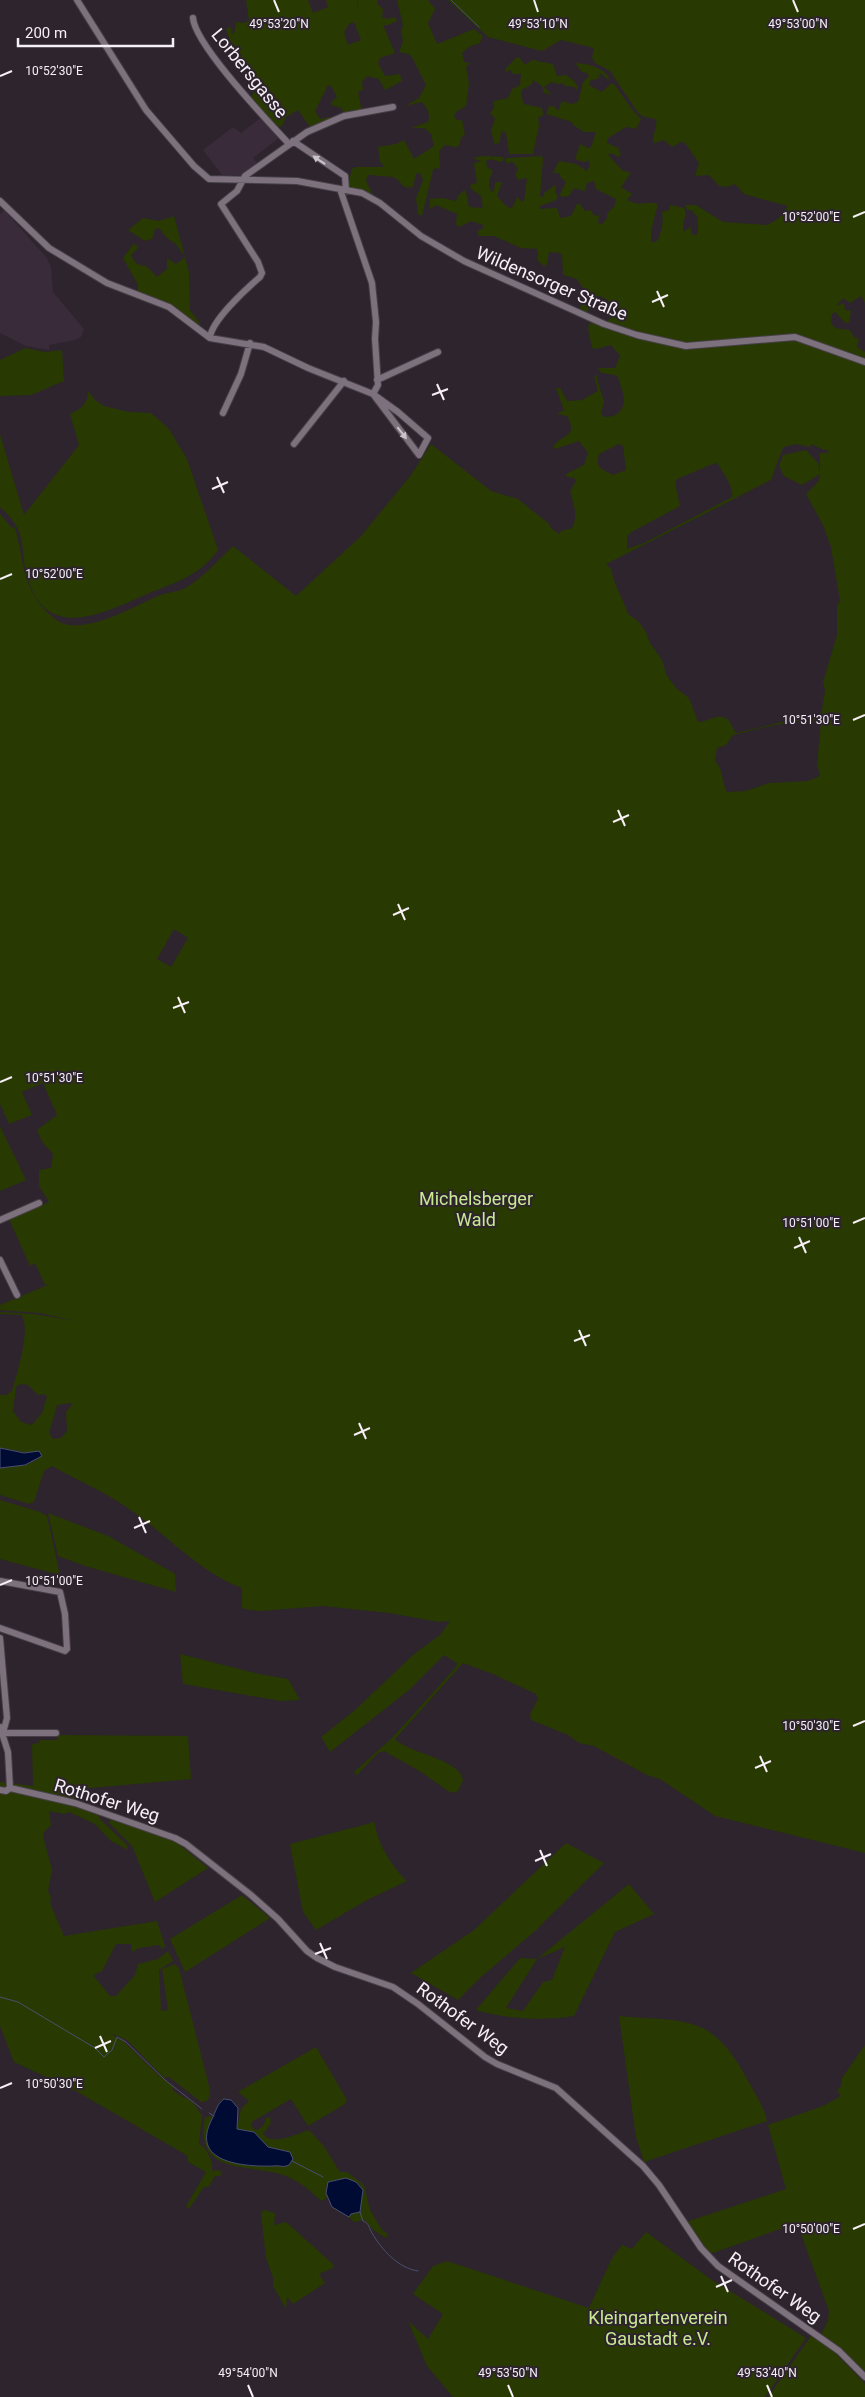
<svg xmlns="http://www.w3.org/2000/svg" width="865" height="2397" font-family="Roboto,sans-serif">
	<style>
		.built { fill: #392b39 }
		.green { fill: #293902; fill-rule: evenodd }
		.water { fill: #000b34; stroke: #4a4f6e }
		.lines { fill: none; stroke-linecap: round; stroke-linejoin: round }
		.stream { stroke: #4a4f6e; stroke-width: 1 }
		.street-casing { stroke: #463f46; stroke-width: 8 }
		.street { stroke: #7c717d; stroke-width: 6 }
		.oneway { fill: #cbc3cc }
		.ticks { fill: none; stroke: #f6eff6; stroke-width: 2 }
		.labels { text-anchor: middle; dominant-baseline: central; stroke-width: 4; stroke-linejoin: round; paint-order: stroke }
		.street-label { font-size: 18px; fill: #f6eff6; stroke: #2d242d }
		.park-label { font-size: 18px; fill: #c8e992; stroke: #2d242d }
		.ticks-label { font-size: 12px; text-anchor: middle; fill: #f6eff6; stroke: #2d242d; stroke-width: 4; stroke-linejoin: round; paint-order: stroke }
	</style>
	<rect width="100%" height="100%" fill="#2d242d"/>
	<!-- built -->
	<path class="built" d="M262,117L279,138L253,158L257,163L242,175H222L203,150L233,127L241,133Z
		M4,210L47,258L51,267L53,292L84,329L81,337L75,340L49,345V350L26,346L0,333V214Z"/>
	<!-- green -->
	<path class="green" d="M246,0H308L313,13L328,7L326,0H357V13L358,0H378L377,4L383,9L382,17L387,19L395,17L397,21L388,25H383L395,53L380,58L378,63L385,76L400,74L402,81L385,90L379,79L367,76L362,82L363,90L358,92L362,111L345,115L341,108L331,105V102L337,97L331,86L328,85L315,111L320,119L329,117L332,119L311,128L298,110L286,117L282,126L276,127L250,97L259,87V81C255,73 249,70 242,65C240,63 226,32 226,29L231,27V33L234,34L236,22L244,23L249,21ZM354,22L361,40L348,45L344,32L349,24Z
		M397,0H428L435,9L428,23L437,44L474,29L483,36L480,43L469,47L462,53L464,62L470,63L466,67L469,83L466,106L456,112L454,116L457,120H462L465,134L461,138L459,146L455,147L445,145L439,151L440,169L435,168L433,170L422,216L418,214L416,198L423,180L420,173L416,174L413,187C401,190 402,181 393,177L368,175L366,181L372,193L370,195L351,190L348,184L352,169L356,167H385L380,162L378,147L396,144L404,140L414,159L434,146L431,134L424,128H411L428,122C431,115 427,106 421,102L405,106L419,98L426,85L412,57L408,54L399,52L403,41L401,32L403,25Z
		M448,0H865V303L861,296L850,303L843,298L836,306L844,303L845,310L851,311L849,322L845,323L835,312L832,314L831,323L835,328L850,330L854,337L859,339L857,347L865,352V1853L715,1816L660,1779L647,1775L594,1746L579,1743L568,1735L531,1720L530,1714L538,1699L536,1694L493,1674L463,1663L395,1739C410,1754 460,1759 463,1780L458,1791L453,1793L448,1791L421,1772L384,1751L378,1753L357,1775L354,1772L392,1738L456,1667L457,1663L444,1655L409,1690L330,1752L321,1737L355,1710L413,1655L440,1635L450,1621L439,1622L389,1613L323,1606L260,1611L244,1609L242,1608V1588C197,1571 168,1535 129,1509C105,1492 77,1480 52,1466L44,1471L34,1502L29,1504L0,1495V1468L25,1465L38,1459L31,1453L0,1448V1395H6L12,1391C16,1376 32,1327 21,1315L0,1314V1312L34,1314L76,1321L40,1313L0,1310V1305L50,1284L45,1285L35,1263L30,1266L9,1219L49,1202L39,1186V1170L51,1168L53,1154L43,1143L37,1130L57,1115L43,1083L22,1092L32,1115L9,1124L0,1104V514L11,527L15,528C25,564 22,593 55,619C80,639 134,606 158,596C168,592 179,592 187,587C200,580 222,557 233,546L296,596L361,536L411,475L431,444L491,491L518,499L548,523L551,528L559,534L561,531L572,528C579,516 573,503 570,491L576,481L574,478L567,477L566,474L584,465L588,453L579,441L555,449L553,447C561,434 579,438 567,416L557,414L564,410L556,388H560L567,401L582,400L598,391L594,376L596,375L604,402L601,413L603,417C626,418 627,400 620,384C619,381 619,379 617,376C613,374 606,374 601,373L598,368H615L620,356L611,345L596,349L592,348L588,328L590,322L603,326L615,313C613,305 607,297 598,296L594,298L587,313L580,310L583,288L577,279L563,275L562,256L560,253L549,252L547,264L544,266L538,261L537,249L521,248L494,236H479L477,232L483,228V225L471,221L459,227L456,224L457,214L436,205L430,209V199L443,198L456,201L458,196L464,190L466,192L469,207L483,208L481,196L470,188L471,184L477,183L474,163L481,161L472,158L482,156L503,157L504,160L500,162L491,159L486,161L487,167L493,171C490,178 487,183 491,191L494,192L495,182H502L497,196L507,207L512,208L517,197L522,202L524,201L527,178L518,180L515,175L518,169L513,162L506,163V158L542,156L543,159L540,196L543,197L544,193L556,184L555,193L558,196L556,200L540,206L539,209L557,208L560,218L571,216L577,204H580L585,211L590,210L595,216L599,215L598,223L602,224L607,218V214L615,205L616,199L596,189L594,181L587,183L585,191L574,188L569,196L561,197L560,194L566,182L561,178L559,173H553L559,161L576,164L587,171L590,165L589,161L583,162L575,159L580,144L588,148L591,147L596,132H584L573,125L572,122L546,114L549,106H554L558,111L562,101L571,104L578,102L583,82L589,76L587,73L582,72L575,63C589,64 603,67 610,79H607L601,73L598,79L591,80L589,85L602,92L610,84H614L634,112L641,119L636,129L626,127L608,138L607,143L618,148L621,154L618,157L611,153L608,155L622,170L631,173L621,187L632,194L627,200C641,207 644,201 658,204L651,231V242H656C661,236 664,221 662,212L669,210L670,205L684,208L686,214L683,223V232L691,227L692,234L696,236L698,232V218L691,210H687L685,205H696L723,222L767,225L778,219L788,206L744,194L735,184L726,187L719,186L709,175L695,176L699,163L685,143L681,142L672,147L664,140L654,143C651,135 658,128 656,119L644,117L638,113L610,71L595,63L592,57L594,48L561,40L542,51L488,37ZM619,444L623,446L626,470L613,475C602,468 595,470 599,454ZM796,444L810,447L811,444L824,450H829L827,453H820V475L818,482L806,494L823,525L831,547L840,601L837,605V635L823,682L825,690L821,717L791,720L736,733C733,729 732,725 730,722C722,710 707,722 698,722L689,698L677,689L667,676L662,660L650,643L646,632L638,621L628,614C625,603 611,578 612,570L606,564L771,480L782,450L784,447ZM715,463L718,464C723,473 734,487 732,497L644,543L627,549V537L630,533L680,506L675,483L677,479ZM807,720L821,722L817,764L820,776L808,781L769,783L746,791L727,792C721,781 724,770 715,761L717,748L726,745L733,735L770,726ZM174,929L188,938L171,967L157,959ZM20,1384L28,1385L38,1395L43,1394L47,1396L42,1413L32,1425L21,1422L13,1411L16,1387ZM70,1403L72,1405L66,1412L67,1431L61,1438L53,1439L49,1433L57,1405Z
		M517,57L520,58L525,65L532,60L553,64L557,76L566,75L574,81L578,87L577,90L574,87L565,86L563,83L557,84L552,82L544,87L552,95L544,93L542,86L533,80L532,84L522,90L521,95L524,104L542,108L543,115L538,118L539,126L533,154H509L506,133L501,131L500,142L496,144L494,143L491,130L495,119L490,113L494,108V101L508,98L512,89L520,85L521,74H513L510,70L506,72L505,69Z
		M174,216L189,272L190,310L200,323L199,326L170,306L138,292V285L123,258L134,243L138,248L131,255C134,262 138,266 146,266L157,277L167,269V258L176,264L185,257L176,244L167,238L159,228L155,229L152,239L145,241L128,230L143,218L159,221Z
		M25,348L45,352L62,350L64,381L31,395L0,396V360Z
		M88,391L95,400L104,406L129,412L151,413L169,429L187,459L218,550C198,579 168,584 138,598C97,616 46,639 28,579C22,563 25,538 15,524C11,517 5,512 0,507V434L24,515L79,445L70,414C81,409 88,404 88,391Z
		M806,450L818,463L820,474L802,485L784,476L779,466L783,455Z
		M0,1126L26,1180L0,1191Z
		M0,1500L40,1512L47,1516L60,1575L0,1559Z
		M48,1513L108,1536L172,1572L175,1574L176,1592L85,1566L58,1556Z
		M180,1654L259,1674L288,1679L300,1700L281,1701L183,1684Z
		M58,1735L188,1736L191,1779L69,1790L80,1795V1799L73,1802L97,1813L101,1820L127,1845L128,1850L111,1841L95,1824L69,1812L64,1814L49,1811L51,1825L44,1832L43,1836L52,1870L48,1891L51,1897L50,1903L64,1936L157,1921L165,1946L162,1949L159,1945L139,1948L132,1952L131,1944H116L102,1971L93,1975L110,1996H116L135,1975L138,1964L158,1959L168,1951L173,1961L159,1970L161,2011L168,2010L162,1969L175,1964L179,1968L209,2086L210,2096L207,2101L201,2102L169,2077L164,2078L127,2040L108,2032L122,2040L157,2074L174,2087L172,2089C176,2095 186,2097 192,2102C197,2106 198,2111 202,2115L199,2144C208,2149 213,2161 212,2171L219,2170L222,2173L220,2176H215L209,2186L203,2188L189,2209L186,2206L206,2172L188,2162V2156L74,2090L14,2062L0,2026V1782L33,1786L32,1744L40,1743V1740H57Z
		M111,1819L176,1842L208,1868L155,1902L132,1846L109,1823Z
		M375,1822C376,1842 393,1868 407,1881L367,1900L316,1930L303,1912L290,1844Z
		M566,1843L604,1863L535,1931L480,1978L458,2000L411,1973L474,1930Z
		M629,1884L654,1914L615,1932L574,2016C543,2021 506,2019 476,2010L520,1958L537,1959ZM565,1947L552,1980L543,1982L523,2011L506,2008L537,1959Z
		M242,1895L270,1918L185,1972L170,1939Z
		M619,2016C686,2022 712,2013 747,2079C754,2092 764,2106 767,2121L644,2162L636,2137Z
		M865,2045V2375L821,2335L828,2320L829,2311L797,2223L710,2254L705,2250L686,2222L786,2189L768,2125L823,2106L841,2096L837,2090L841,2086L842,2078Z
		M316,2047L347,2100L345,2104L308,2126L291,2099L253,2121L251,2125L255,2130C262,2129 265,2124 266,2118L270,2117L271,2123L263,2134C273,2147 298,2133 309,2130L323,2145L340,2172H347L364,2185L370,2210L382,2230L388,2234L386,2238L373,2230L365,2220L354,2222L349,2217L353,2213L360,2212C360,2208 363,2194 363,2192C362,2176 338,2178 328,2182L326,2186L327,2198L321,2201C310,2190 298,2180 283,2175C246,2163 194,2176 205,2117L213,2116C188,2161 242,2167 273,2166C279,2166 283,2168 289,2165L293,2159L290,2152L268,2147L254,2132L237,2129L241,2109L249,2101L238,2092Z
		M264,2210L275,2213L274,2225L286,2222L334,2265L333,2268L319,2274L325,2283L322,2285L293,2304L287,2297L286,2309L273,2286V2277L266,2258L261,2213Z
		M646,2232L712,2280L806,2338L765,2397H453L427,2366L408,2321L428,2339L443,2314L413,2294L433,2266L447,2261L589,2308L612,2258L622,2245L632,2249Z
		M811,2336L835,2353L865,2384V2397H768Z"/>
	<!-- water -->
	<path class="water" d="M0,1448L24,1453L39,1451L42,1456L25,1465L0,1468Z
		M224,2099L231,2100L238,2108L237,2129L254,2132L268,2147L290,2152L293,2159L289,2165C283,2168 280,2165 274,2166C244,2167 189,2163 212,2119C216,2111 217,2104 224,2099Z
		M346,2178L356,2182L363,2190L360,2212L351,2214L349,2217L332,2207L326,2193L328,2182Z"/>
	<g class="lines">
		<!-- stream -->
		<path class="stream" d="M451,0L479,27
			M0,1997L18,2002L95,2048L104,2057L112,2050L117,2037L126,2042L165,2080L202,2109
			M209,2113L214,2116
			M292,2161L323,2177
			M360,2212L363,2221C369,2223 369,2228 372,2233C382,2250 398,2268 418,2271"/>
		<defs>
			<path id="street" d="M77,0L146,110L194,166L209,179L297,181L362,193L380,203L421,236L464,261L604,324L637,335L686,346L795,337L865,362
				M193,18C195,45 268,121 289,144
				M293,141L345,176L346,190
				M340,189L372,283L376,322L375,339L378,385L373,394
				M0,201L49,248L107,283L169,307L210,338L264,347L308,368L373,394L398,412L428,438L419,455L373,394
				M210,338C211,321 246,289 260,277L262,273L258,262L221,204L237,191L245,176L307,132L344,116L393,107
				M377,380L438,352
				M223,413L241,374L250,343
				M294,444L344,381
				M0,1220L39,1203
				M0,1260L17,1295
				M0,1581L60,1592L65,1614L67,1649L65,1651L0,1628
				M0,1638L7,1718L3,1733H56
				M0,1727L8,1752L10,1788
				M10,1788L75,1803L175,1838L186,1844L251,1895L278,1919L307,1951L317,1958L335,1967L393,1987L418,2004L485,2057L497,2064L556,2088L643,2166L659,2185L701,2248L718,2266L839,2351L865,2377
				M0,1790L6,1791L10,1788"/>
		</defs>
		<!-- street casing -->
		<use href="#street" class="street-casing"/>
		<!-- street -->
		<use href="#street" class="street"/>
	</g>
	<!-- one-way arrows -->
	<defs><path id="oneway-solid" d="M-6-.8H1V-3.2L6.5 0L1 3.2V.8H-6Z" transform="scale(1.25)"/></defs>
	<g class="oneway">
		<use href="#oneway-solid" transform="translate(319 160) rotate(-146)"/>
		<use href="#oneway-solid" transform="translate(402 433) rotate(52)"/>
	</g>
	<!-- ticks -->
	<path class="ticks" d="M274,0L279,12M534,0L538,12M793,0L798,12M0,76L12,71M853,217L865,212M657,291L664,307M652,302L668,295M437,384L444,400M432,395L448,389M217,477L224,493M212,489L228,482M0,579L12,574M853,720L865,715M618,810L625,826M613,822L629,815M398,904L405,920M393,915L409,908M178,997L185,1013M173,1008L189,1002M0,1082L12,1077M853,1223L865,1218M799,1237L806,1253M794,1248L810,1241M579,1330L586,1346M574,1341L590,1335M359,1423L366,1439M354,1435L370,1428M139,1517L146,1533M134,1528L150,1521M0,1585L12,1580M853,1726L865,1721M760,1756L767,1772M755,1768L771,1761M540,1850L547,1866M535,1861L551,1854M320,1943L327,1959M315,1954L331,1948M100,2036L107,2052M95,2048L111,2041M0,2088L12,2083M853,2229L865,2224M721,2276L728,2292M716,2287L732,2280M248,2385L253,2397M508,2385L513,2397M767,2385L772,2397"/>
	<g class="labels">
		<!-- street labels -->
		<g class="street-label">
			<text transform="translate(250 73) rotate(51)">Lorbersgasse</text>
			<text transform="translate(552 283) rotate(23)">Wildensorger Straße</text>
			<text transform="translate(107 1800) rotate(17)">Rothofer Weg</text>
			<text transform="translate(463 2018) rotate(36)">Rothofer Weg</text>
			<text transform="translate(775 2287) rotate(35)">Rothofer Weg</text>
		</g>
		<!-- park labels -->
		<g class="park-label">
			<text x="476" y="1198">Michelsberger<tspan x="476" dy="21">Wald</tspan></text>
			<text x="658" y="2317">Kleingartenverein<tspan x="658" dy="21">Gaustadt e.V.</tspan></text>
		</g>
	</g>
	<g class="ticks-label">
		<text x="279" y="28">49°53'20"N</text>
		<text x="538" y="28">49°53'10"N</text>
		<text x="798" y="28">49°53'00"N</text>
		<text x="54" y="75">10°52'30"E</text>
		<text x="811" y="221">10°52'00"E</text>
		<text x="54" y="578">10°52'00"E</text>
		<text x="811" y="724">10°51'30"E</text>
		<text x="54" y="1082">10°51'30"E</text>
		<text x="811" y="1227">10°51'00"E</text>
		<text x="54" y="1585">10°51'00"E</text>
		<text x="811" y="1730">10°50'30"E</text>
		<text x="54" y="2088">10°50'30"E</text>
		<text x="811" y="2233">10°50'00"E</text>
		<text x="248" y="2377">49°54'00"N</text>
		<text x="508" y="2377">49°53'50"N</text>
		<text x="767" y="2377">49°53'40"N</text>
	</g>
	<!-- scale -->
	<path d="M18 38v8h155v-8" fill="none" stroke="#f6eff6" stroke-width="2.5"/>
	<text x="25" y="38" font-size="15" fill="#f6eff6" stroke="#2d242d" stroke-width="4" paint-order="stroke">200 m</text>
</svg>
